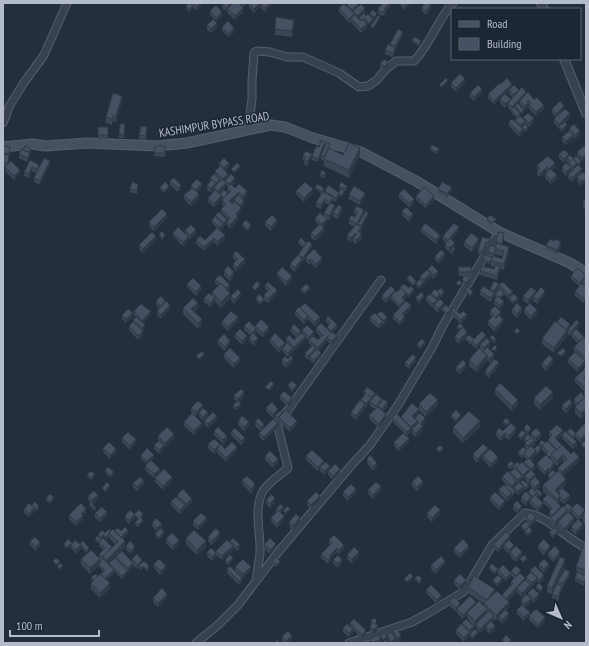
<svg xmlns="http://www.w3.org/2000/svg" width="589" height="646" font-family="'PT Sans Narrow',sans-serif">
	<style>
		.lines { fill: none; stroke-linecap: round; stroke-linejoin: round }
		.minor-casing { stroke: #565f6c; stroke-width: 9 }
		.tertiary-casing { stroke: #565f6c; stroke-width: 10 }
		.secondary-casing { stroke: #565f6c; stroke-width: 11 }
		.minor { stroke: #38414e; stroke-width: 7 }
		.tertiary { stroke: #38414e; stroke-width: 8 }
		.secondary { stroke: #465061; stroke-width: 9 }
		.wall { fill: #3b4654; fill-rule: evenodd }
		.shaded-wall { fill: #303945 }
		.building { fill: #455162; stroke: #303945 }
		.labels { text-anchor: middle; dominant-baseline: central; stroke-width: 3; stroke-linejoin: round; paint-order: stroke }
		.street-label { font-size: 12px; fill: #b4bcc9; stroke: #1d2633 }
	</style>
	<rect width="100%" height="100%" fill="#242f3e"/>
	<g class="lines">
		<defs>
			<path id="minor" d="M3,123L10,105L23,84L44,55L67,3
				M248,130L252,99V81L254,53L257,51L270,52L287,57H303L339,73L359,87L368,86L377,80L384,71L396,61H414C431,44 437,20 453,3
				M256,581C257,572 259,562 260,553C261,533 253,509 263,491C269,482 280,475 288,468L277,423L288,410L381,280
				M196,643L218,625L238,605L279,551L349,468L370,445L398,405L433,346L442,327L499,232
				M349,643L412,622L430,612L463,592L469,584L492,545L525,513C549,516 565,538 586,548"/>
			<path id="tertiary" d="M541,3L544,9
				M564,59L586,113"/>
			<path id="secondary" d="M3,147L33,144L45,146L87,143L157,146L187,143L271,125L285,127L313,138L361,152L416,181L499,232L570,263L586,273"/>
		</defs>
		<!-- minor casing -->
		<use href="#minor" class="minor-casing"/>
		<!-- tertiary casing -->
		<use href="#tertiary" class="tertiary-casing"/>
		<!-- secondary casing -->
		<use href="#secondary" class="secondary-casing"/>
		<!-- minor -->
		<use href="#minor" class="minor"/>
		<!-- tertiary -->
		<use href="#tertiary" class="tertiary"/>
		<!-- secondary -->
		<use href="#secondary" class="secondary"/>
	</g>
	<!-- wall -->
	<path class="wall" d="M190,3H201V6L197,11L193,7V8L189,12L186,8V6L190,4Z
		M222,3H239L243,12L235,20L227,13V10L226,11L222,8Z
		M240,3H248L244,7Z
		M249,3H272V4L265,12L261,8V6L254,13L249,7Z
		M391,3V6L386,11V14L384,16L383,15L381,16L378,13V9Z
		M401,3H411L405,10L401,6Z
		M442,3H449L447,7Z
		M347,5L358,7L365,12L364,13L366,16L373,21L369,25L364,20H363L367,28L361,33L351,22V21L349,23L339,12V8L347,7Z
		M422,7L431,9L426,15L422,11Z
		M210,11L222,16L217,21L210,15Z
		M370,13L377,14L374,19L370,15Z
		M207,25L217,27L211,33L207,29Z
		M294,26L292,37L275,35V29Z
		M222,27L234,32L229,37L222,31Z
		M403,35L395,50L393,57L385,54V50L390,45V44Z
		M412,40L421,43L419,46L412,42Z
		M380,64H388L385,69L380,66Z
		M451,83H465L456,92L451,87Z
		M501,84L512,87L519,91L526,94L544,109L536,116L529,109V104V106L525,110L520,104V103L518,104L524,112L521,114L520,113V115L517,118L511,112V111L508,107V105L505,108L500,103V99L494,104L488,98V94ZM509,91V94L513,98L511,101L506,94Z
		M470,93H482L474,101L470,97Z
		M122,101L116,122L113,121L112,125L106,123V117Z
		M552,109H564L570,117L562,125L567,126L562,132L554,123V119L556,117L552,113Z
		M523,117L534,122L529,127L525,123L528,129L525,132L523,130V133L519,137L509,126V122H515V120L523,119Z
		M98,127H108V139H98Z
		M125,128L124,138H119V134Z
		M569,128L580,135L575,139L573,137V139L566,145L562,141V137L569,131Z
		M147,131L146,140L139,139V135Z
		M325,145L343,155H360L349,178L324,166V161L321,159V156L318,162L312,160V156L319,147Z
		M3,146L10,151L8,163L20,173L14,180L5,171V167L3,166L4,157L3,156Z
		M155,146H165V157L154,156Z
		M584,146L582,161L577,156V152Z
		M430,149L439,150L436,154L430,150Z
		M23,150L31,151L30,153V156L27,162L19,158V154Z
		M559,154L569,157L581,163L578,165L572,182L568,178V175L572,171L571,169V171L566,176L562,171V167L569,166V164L567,162V160L564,163L559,158Z
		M303,155L312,158L307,166L304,164V160L303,159Z
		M30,160L39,168L50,164L40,185L34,182V178L36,173L32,171L29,178L24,176V172Z
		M219,163L229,167L225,171L228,178L235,182L232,185L235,188L247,195L243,199L244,204L241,208V212L237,216L238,220L230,229L227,225V224L223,227V226V228L220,231L225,239L217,246L214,242L204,251L196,244V240H205L217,228L212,223V220L215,216V215L227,221L228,220L221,212V209L224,206L222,204V200L223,199L221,197V200L214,207L208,202V198L214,191V189L210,193L207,189V185L211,180H210V178L215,175V171L219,167ZM226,185L228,187L227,191L229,193H228L220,194V195L219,194L226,187ZM234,200V202L232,204L231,203Z
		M537,165L555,167L552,170L557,179L551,184L545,178V174L548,172L547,171L540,177L537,175V171L538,170L537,168Z
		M320,174L326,175L324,178L320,176Z
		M586,176V181L581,186L577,181V177Z
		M170,181L181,189L178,192L170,185Z
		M191,185L202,187L197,192L199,198L191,206L184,199V195L191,189Z
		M339,186L347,188L345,191H344V193L342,197L339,195V197L336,202L333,200L331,204L335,209L329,220L327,219V223L322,227L324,232L315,241L311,237V233L319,225L315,221V218L324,216V213L329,205L325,203L321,209L316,207V203L321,193L315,189V187L324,190L323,192L325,193V191L339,192L342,190L339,188Z
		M138,187L137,194L130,192V189Z
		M160,187L169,188L164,193L160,189Z
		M438,189L452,191L447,198L438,193Z
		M296,191L313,193L304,202L296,194Z
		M399,194L414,203L410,208L399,198Z
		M349,195L365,197L360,205L349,199Z
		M416,196L434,200L426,208L416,200Z
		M586,200V211L583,207V201Z
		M354,210L364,213L368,216L361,229V232H360L362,238L356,244L353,242V240L351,242L347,239V235L355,227L349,224V220L355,217L356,215L354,214Z
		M342,211L338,219L333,217V213Z
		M402,211L413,217L409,222L402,215Z
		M167,218L154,231L149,226V222Z
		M487,219L496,220L492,225L487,221Z
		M265,222L277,224L271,231L265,226Z
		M242,224L251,227L248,231L242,226Z
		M421,229L440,238L436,244L421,232Z
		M185,230L196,234L190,239L188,237V241L183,246L173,236V233L185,234Z
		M459,231L451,239L455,246L454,247L455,250L452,254L450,253V252H449L445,248V244L446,243L443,240V236Z
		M159,234L165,236L162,240L159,236Z
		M482,237L490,243L489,247L486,246L483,256L478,254V250Z
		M504,237L502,245L509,253L504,270L500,269L497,280L480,275V271L494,269L495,267L491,266V261L490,264L483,262V260L492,257L488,256V252L495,247L496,242ZM495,253V254L502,256V259L494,256Z
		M156,240L143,253L139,249V245Z
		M298,241L306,243L312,247L295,272L290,268V264L298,256V255L303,248L298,243Z
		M464,242L479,243L472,252L464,246Z
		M546,245L561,246L557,254L546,249Z
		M233,254L245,263L236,272L233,268V264L236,261L233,258Z
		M435,256L445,257L439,263L435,260Z
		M306,257L322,262L316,268L311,263L309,265L306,261Z
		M458,267H471V276H467L470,281L466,285L462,281V279L464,276H459Z
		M428,269L438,275L434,279L431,276V277L424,284L420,280V276L428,270Z
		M224,271L234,276L230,281L224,275Z
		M277,273L292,280L286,286L277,276Z
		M571,276L586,277V300L584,303L575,296V292L579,286L571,279Z
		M407,278L416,283L413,286L407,280Z
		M215,279L230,289L228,290L230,299L221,308L215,301V302L210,307L204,302V298L212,296V292L218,286L215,283Z
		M416,283L423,285L419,289L416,285Z
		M187,284L201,290L196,296L187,287Z
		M265,285L277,294L268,303L264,300V301L260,305L256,300V298L264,299V295L268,291L265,289Z
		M499,285L513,295L518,300L513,304L509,300V299L504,294V295L500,298L504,305L500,309L494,304V300L496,297L495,296V294L494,297L491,302L480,295V291L490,290V289L499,288L495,294L499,289Z
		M400,287L409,288L414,291L409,297L406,294V297L404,299L405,303L411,309L404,316L405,320L400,325L393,319V315L400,308L391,299V298L386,303L382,299V295L395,291L397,292L400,289Z
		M301,289H310L305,294L301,291Z
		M465,290L473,294L470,296L465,292Z
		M437,291L444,294L441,297L440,296V298L437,301V303L451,312L447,315L442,311V309L438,313L434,309V307L433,308L426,301V297L431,294V293Z
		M536,293L545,294L538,304L533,301V298L528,304L523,300V296Z
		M231,296H241L234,304L231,300Z
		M416,297H424L419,303L416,299Z
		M156,301L165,302L170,309L161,319L157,315V311L159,308L156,305Z
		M183,308H198L194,312L202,325L198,329L183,314Z
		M300,308L320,321L315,326L308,319V320L304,324L295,315V311L300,309Z
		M512,309L522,312L517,318L512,313Z
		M524,309L537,314L531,320L524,313Z
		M451,310L467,318L461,324L467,336L459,344L455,340V336L460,330L457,328V326L460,323L451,314Z
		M134,311L151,315L143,323L145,329L143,331V335L138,340L129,330V326L133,322V320L136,317L134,315Z
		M490,311L501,315L500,316L503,323L495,332L488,325V321L492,317L490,315Z
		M377,314L387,321L384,324H383V325L379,329L370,321V317L377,315Z
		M122,315L133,317L126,323L122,319Z
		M326,319L337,328L333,333L337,340L332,345L327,341V340L319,351L321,357L314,364L310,360V358L308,360L305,357V353L312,346L309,343V341L305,337V340L294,351L293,349V352L288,357L283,352V349L279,352L270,343V339L285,346L287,344L286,343V339L294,340L296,337L291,332V328L302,333V330L314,336L318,340L321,337L316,332V328L327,329V327L329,325L326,322Z
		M222,321H238L228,331L222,325Z
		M557,322L570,327L579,326L577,329L586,340V364L585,363V364L578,372L568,363V359L574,353V347L578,344L572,337V335L571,336L568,334V332H567V336L554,353L542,344V339Z
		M244,326L255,327V326L269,331L263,337L256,331V333L255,334L258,341L254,346L249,341V338L251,336L244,330Z
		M235,334L247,340L242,345L235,338Z
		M490,337L496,341L494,343L490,339Z
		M465,338L474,339H486L490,345L488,348L494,358L490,363L487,360V361L477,372L469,366V360L483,352L480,349V345L476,349L472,345V343L471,345L465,340Z
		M218,340L230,344L225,351L218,344Z
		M417,344H425L420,349L417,346Z
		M224,354L240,362L234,368L224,358Z
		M288,359L293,361L286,368L282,364V360Z
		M416,361L409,369L405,366V362Z
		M542,363H553L546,371L542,367Z
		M499,366L489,378L485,374V371Z
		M456,367L466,368L460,374L456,371Z
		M586,368V414L581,419L575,413V407L577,406L574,403V399L584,396V391L575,382V378L586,370Z
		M288,385L297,387L292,392L288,387Z
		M495,389L518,405L512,411L495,394Z
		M364,392L375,396L382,400L388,406L383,411L386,418L379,428L369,419V415L375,409L370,406V402L366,408L365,407V408L356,420L351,415V412L361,401V400L364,396Z
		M234,395L244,396L239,402L241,406L236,410L233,407V405L237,401L234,399Z
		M280,395L292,402L288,407L280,399Z
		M534,398H553L540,410L534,404Z
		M419,404L438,405L426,417L419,410Z
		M562,405L572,406L566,413L562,409Z
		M191,408L203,409L208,416L203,421L199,417V413L196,416L191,412Z
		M266,408L282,414L297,425L290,432L279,421V418L277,420L275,417V416L273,418L266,411Z
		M419,413L414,418L415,420V418L425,422L422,426L423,430L416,437L412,433V430L411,432L407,436L392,421V418H401V417Z
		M451,415L461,417L456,422L451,417Z
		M217,420L208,428L204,424V421Z
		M238,421L249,426L244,431L238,425Z
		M503,421L510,423L506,426L503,423Z
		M586,421V437L581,443L575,437V436L573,438L577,446L573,449L562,438V435L557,440L579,462L563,476L566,485L563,488L570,499L564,504L560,501L558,504L561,508H564V507H572L585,513L586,512V525L583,522V517L579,520L583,528L576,535L571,531V527L578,520L571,513V511L569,513L574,522L564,532L558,526V524L555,526L551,522V518L549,516V512L551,510L543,503V499L547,495L543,491V485L550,479L548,477V475L556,473L558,471V468L564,462L563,460L557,466L551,460V459L550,460L554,467L550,473L549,472L545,475L537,467V463L546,455V454L542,450V448L539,445V443H545L548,441V440L550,437L549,436V432L563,434L567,433V432L576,433L585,425V422Z
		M184,422L202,426L194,435L184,426Z
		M255,422L264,428L278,427L264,441L259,437V433L261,431L255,426Z
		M453,427H480L463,443L453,433Z
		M524,428L531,430L528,434L524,430Z
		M214,431L227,440L223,444L214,435Z
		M231,431L245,442L241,445L231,435Z
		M503,431L516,432L509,440L505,437L501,441L496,436V432Z
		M531,433L541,437L536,442L531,437Z
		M518,435H526L521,440L518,436Z
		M158,436L174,438L165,447L164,445V449L159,454L154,449V445L159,441L158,440Z
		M122,438L136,443L130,450L122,442Z
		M524,438L535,444L532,447L534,449L541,450L537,455L536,454V455L531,460L535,469L533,471L540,486L537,489L542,495L539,497L537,495V497L543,507L538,512L530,504V502L526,506L521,501V497L528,493V492L532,488L530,485V483L529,484L525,480V478L523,479L522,478V480L520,482L529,487L525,490L524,489V490L518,495L515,491V493L512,496V495V497L507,501L499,493V489L506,484L502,480V477L510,474V472L513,469V467L510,469L507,466V465H514L524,464V462L527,459L524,457V455L522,458L518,454V452L527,450L525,447V443L526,442L524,440ZM514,480L518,484L516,486Z
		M586,439V448L585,449L581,446V444L585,442V440Z
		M394,442H409L399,451L394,446Z
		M208,444L220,446L225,449L237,450L226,462L217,453V451L214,454L208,448Z
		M103,448L116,453L110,459L103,452Z
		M488,452L498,461L491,468L483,460V456L477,463L473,458V454Z
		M141,455L154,458L151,461L160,473L154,478L145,470V466L147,464L141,459Z
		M265,456L278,463L273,468L265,460Z
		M306,456L324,464L330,469L340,473L333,480L328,475V472L324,475L320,471V468L318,471L306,460Z
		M367,459L377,467L373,471L367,463Z
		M105,470L114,474L110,477L105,472Z
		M87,474L95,476L91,480L87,476Z
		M155,478L172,481L163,490L155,482Z
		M242,480L255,488L251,493L242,484Z
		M412,482L423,485L417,491L412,486Z
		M133,483L144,484L137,491L133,487Z
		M368,490H381L373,499L368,494Z
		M343,492L356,493L348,501L343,496Z
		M177,495L192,502L186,508L185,507V509L180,514L171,505V501L177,497Z
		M88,496L98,499L93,504L96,509L95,511L89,506V504L91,503L88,500Z
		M490,497L505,505L499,510L490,501Z
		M46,498L54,499L50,504L46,500Z
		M266,500L275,502L270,508L266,504Z
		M320,500L311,509L307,505V501Z
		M32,505L39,508L36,511L34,509V512L29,517L24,513V509L32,506Z
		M513,505L522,510L518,514L513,509Z
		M276,509H284L280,512L284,520L277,528L271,521V518L277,512L276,511Z
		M86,512L83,516V520L76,526L69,519V515Z
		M95,513L107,516L100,522L95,517Z
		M427,513L440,514L432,522L427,517Z
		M134,515L143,516L141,518L143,522L138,527L135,524V522L138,520L135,516V519L129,524L125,519V516Z
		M526,517L536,522L531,526L526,521Z
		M193,521H207L198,530L193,525Z
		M289,522H300L293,530L289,526Z
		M152,523L162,527L161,528L164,534L159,539L155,536V534L157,532L152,526Z
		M521,526L530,527L532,532L528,536L525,533V531V532L521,527Z
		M110,531H121L128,534L123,539L125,547L115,558L116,560V557L132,562V559L142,562L149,568L147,571L143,567L141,570L139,568V567L137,569L133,565V567L128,572L127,571V574L122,579L114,571V573L107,580L110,589L100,598L91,589V583L93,581L91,579V577L98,576L103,571L99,567V566L90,574L81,565V559L99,558V554L103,550L99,546V544L95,540V538L98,536V535ZM103,536L106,539L109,536V538L115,544L112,548L101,539Z
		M549,532L558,533L553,538L549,534Z
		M220,536L212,545L208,541V537Z
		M186,538L206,547L197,555L186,544Z
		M166,539L179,544L173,550L166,543Z
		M329,540L344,549L339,554L337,552L331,558V561L328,564L321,558V554L330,545L329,544Z
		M510,540V541L514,548L522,556L516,562L510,556V553L509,554L504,549V547L498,552L494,548V544Z
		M30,541L40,546L36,551L30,545Z
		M230,541L240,548L237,551L233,547V550L222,560L216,555V551L230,544Z
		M64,544H80L89,550L86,553L81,547V549L76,554L71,548V545L67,549L64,546Z
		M264,545L276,547L270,554L264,548Z
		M538,545L550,549L544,556L538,549Z
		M586,545V581L584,586L575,581V578L577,573L576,567Z
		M126,546L135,550L131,554L126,550Z
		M454,548L469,549L460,558L454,552Z
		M207,552L216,556L212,561L207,556Z
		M548,553L560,556L554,562L548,557Z
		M347,555L359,556L352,563L347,559Z
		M225,560H233L228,565L225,562Z
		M333,560L342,563L338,568L333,564Z
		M272,561L280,563L276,567L272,563Z
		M154,564L166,569L160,575L154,568Z
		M445,564L436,574L431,569V565Z
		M539,564L549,568L544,573L539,568Z
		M565,565L552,594L547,592V586Z
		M235,567L251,570L243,578L235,571Z
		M489,567L498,571L494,574L489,569Z
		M227,569L242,582L239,585L227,573Z
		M498,570L511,573V571L521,574L530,589L522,597L517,592V591L508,601L509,608L506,611L509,617L502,624L499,620V618L496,621L494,619V620L492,622L495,629L490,634L486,630V627L480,633L476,628V626L475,627L467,618V615L463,619L457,613V610L456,612L449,605V601L460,606L476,604L484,607V604L468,593V587L495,593L502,595L511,585V581L514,578L511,575V577L506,581L498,574Z
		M530,570L544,579L540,583L537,580V582L532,587L526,581V577L530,573Z
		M570,576L563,587H562V590L558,601L552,598V594L558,584V581Z
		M415,578L422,581L419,584L415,580Z
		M454,580L466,584L460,590L454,584Z
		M493,580L502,581L497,586L493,582Z
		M536,586L543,589L540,592L536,588Z
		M426,590L441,599L437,604L426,593Z
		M528,593L539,597L534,603L531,599V602L525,608L521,603V600L528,596Z
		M167,597L158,607L153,602V598Z
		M517,610L530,612L524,621L517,614Z
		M529,616L545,621L538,628L529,620Z
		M371,620L377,625L378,629L373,634L370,630V626L371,624Z
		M350,623L366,634L362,638L353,630V633L349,637L343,632V628L350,626Z
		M462,623L474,630L478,633L473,639L470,636L469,634V636L464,642L456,634V630L462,625Z
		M393,631L401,640L397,642L394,635L395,643H389L387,638V634H393Z
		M282,637L292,639L288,643H284L282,641Z"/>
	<!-- shaded-wall -->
	<path class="shaded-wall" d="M200,3L201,6L197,11V7Z
		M231,3H234L227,9V10L226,11V8Z
		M244,3H248L244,7Z
		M260,3H264L261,4V6L254,13V9Z
		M270,3H272V4L265,12V8Z
		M390,3H391V6L386,11V14L384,16V9Z
		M407,3H411L405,10V6Z
		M447,3H449L447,7Z
		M358,4V8L353,11L352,14V10Z
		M431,5V9L426,15V11Z
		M193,6V8L189,12V10Z
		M243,8V12L235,20V16Z
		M365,8V12L357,20V16Z
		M222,12V16L217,21V18Z
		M354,14V18H351V21L349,23V19Z
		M380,17V19L373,30V28Z
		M373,19V21L369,25V23Z
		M294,20V26L292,37V31Z
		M217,23V27L211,33V29Z
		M367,24V28L361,33V29Z
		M234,28V32L229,37V34Z
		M403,32V35L395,50V46Z
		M395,48V52L393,57V53Z
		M388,62V64L385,69V67Z
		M465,79V83L456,92V88Z
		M448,80V82L441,89V87Z
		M512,84V88L494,104V101Z
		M482,89V93L474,101V97Z
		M519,90V93L513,99V95Z
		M526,92V96L520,101V103L516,107L515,106V108L512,111V107Z
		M122,96V101L116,122V116Z
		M511,99V103H508V105L505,108V104Z
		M528,100L529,106L525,110V106Z
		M544,105V109L536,116V112Z
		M564,106V110L556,118V114Z
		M570,113V117L560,127L559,126V124Z
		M113,116V121L112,125V119Z
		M534,118V122L529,127V123Z
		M525,121V125L521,129V125Z
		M567,124V126L562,132V130Z
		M523,129V133L519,137V133Z
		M580,131V135L575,139V135Z
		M573,135V139L566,145V141Z
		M325,142V145L318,162V159Z
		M360,148V155L349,178V170Z
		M31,149L30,156L27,162V158Z
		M312,154V158L307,166V162Z
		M569,154V158H567V160L564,163V159Z
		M586,154V158L582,161V158Z
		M50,161V164L40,185V181Z
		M229,163V167L224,172V168Z
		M555,163V167L549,173V169Z
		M577,163V167L573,171V167Z
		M240,166V168L234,174V172Z
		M32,167V171L29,178V174Z
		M547,167V171L540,177V174Z
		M571,167V171L566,176V172Z
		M582,169V173L572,182V178Z
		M20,170V173L14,180V176Z
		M228,174V178L223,183V179Z
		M557,175V179L551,184V180Z
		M235,178V182L229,188V184Z
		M586,178V181L581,186V182Z
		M220,179V181L214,187V189L210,193V189Z
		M226,183V187L218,195V191Z
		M202,184V187L195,194V190Z
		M181,185V189L178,192V188Z
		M169,186V188L164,193V191Z
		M452,187V191L447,198V194Z
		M313,189V193L304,202V198Z
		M247,191V195L243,199V196Z
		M239,192V195L229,205V201Z
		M339,193V197L336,202V198Z
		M365,193V197L360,205V201Z
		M199,194V198L191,206V202Z
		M221,196V200L214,207V204Z
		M434,196V200L426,208V205Z
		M333,197V201L330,206V202Z
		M325,199V203L321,209V205Z
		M414,199V203L410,208V204Z
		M244,201V204L240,209V205Z
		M335,205V209L329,220V216Z
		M342,207V211L338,219V215Z
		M241,208V212L236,218V214Z
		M364,210V214L358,224H357Z
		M368,213V216L361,229V232L358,234V231L361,228V226Z
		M167,214V218L154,231V227Z
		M413,214V217L409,222V218Z
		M238,216V220L230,229V225Z
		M327,219V223L322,228V224Z
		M227,220V224L223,227V223Z
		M277,220V224L271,231V227Z
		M223,224V228L219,231V227Z
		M251,225V227L248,231V229Z
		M459,227V231L448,244V240Z
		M324,228V232L315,241V237Z
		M196,230V234L190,239V235Z
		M356,233V237L353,238V240L351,242V238Z
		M504,233V237L502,248V244Z
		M362,234V238L356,244V240Z
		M225,235V239L217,246V242Z
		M440,235V238L436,244V240Z
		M156,236V240L143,253V249Z
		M188,237V241L183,246V242Z
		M214,238V242L204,251V247Z
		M479,239V243L472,252V248Z
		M486,242V246L483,256V252Z
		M561,242V246L557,254V250Z
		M455,243V246L449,252V248Z
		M312,244V247L303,261V258Z
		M509,247V253L504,270V264Z
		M455,248V250L452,254V252Z
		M445,253V257L439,263V260Z
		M322,258V262L316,268V264Z
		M245,259V263L236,272V268Z
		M302,259V262L295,272V268Z
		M311,259V263L309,265V261Z
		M500,266V270L497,280V276Z
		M438,271V275L434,279V275Z
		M234,272V276L230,281V277Z
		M431,273V277L424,284V280Z
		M586,275V279L582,282V284L580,287V283Z
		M292,276V280L286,286V282Z
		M470,279V281L466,285V283Z
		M423,283V285L419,289V287Z
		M499,284V288L494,295V291Z
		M230,285V289L225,293V289Z
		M260,285V287L255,292V290Z
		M201,286V290L196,296V292Z
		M310,287V289L305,294V292Z
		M414,289V291L409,297V295Z
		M277,290V294L268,303V299Z
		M395,290V294L391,296V298L386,303V299Z
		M536,291V295L533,297V298L528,304V300Z
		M545,291V294L538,304V300Z
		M513,292V296L509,299V295Z
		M230,293V299L221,308V302Z
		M241,293V296L234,304V300Z
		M406,293V297L402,301V298Z
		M494,293V297L491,302V298Z
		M440,294V298L437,301V304L434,305V307L433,308V304L436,301V298Z
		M424,295V297L419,303V301Z
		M586,297V300L584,303V299Z
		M215,298V302L210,307V303Z
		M518,298V300L513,304V302Z
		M264,299V301L260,305V303Z
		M405,300V304L400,309V305Z
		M504,301V305L500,309V306Z
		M198,303V308L191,314V309Z
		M444,303V307L438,313V309Z
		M170,305V309L161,319V315Z
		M411,305V309L402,318V314Z
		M522,308V312L517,318V314Z
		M451,310V312L447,315V313Z
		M537,310V314L531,320V316Z
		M151,311V315L142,324V321Z
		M501,312V315L495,321V317Z
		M133,313V317L126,323V319Z
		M467,314V318L461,324V320Z
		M308,316V320L304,324V320Z
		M405,316V320L400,325V322Z
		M238,317V321L228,331V327Z
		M320,317V321L315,326V322Z
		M387,317V321L384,324V321Z
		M202,319V325L198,329V323Z
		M503,320V323L495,332V328Z
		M383,321V325L379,329V325Z
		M579,322V326L572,334V333V335L571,336V332Z
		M570,324V328L568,330L567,336L554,353V348Z
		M145,325V329L142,332V328Z
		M337,325V328L331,335V331Z
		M269,327V331L263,337V333Z
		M256,329V333L252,337V333Z
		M143,331V335L138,340V336Z
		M314,332V336L309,340V341V337Z
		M467,332V336L459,344V340Z
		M329,335L327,338V340L318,352V348Z
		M486,335V339L476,349V346Z
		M247,336V340L242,345V341Z
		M337,336V340L332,345V341Z
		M305,337V340L294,351V347Z
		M258,338V341L254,346V342Z
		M230,341V344L225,351V347Z
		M425,342V344L420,349V347Z
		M490,342V345L484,352V348Z
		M285,343V346L279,352V348Z
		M293,348V352L288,357V353Z
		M316,348V351L310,356V358L308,360V356Z
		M497,348V350L494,353V351Z
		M566,351V353L561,358V356Z
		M321,353V357L314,364V360Z
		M204,354V356L199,361V359Z
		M494,354V358L490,363V359Z
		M487,355V361L477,372V367Z
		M240,358V362L234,368V364Z
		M293,358V361L286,368V364Z
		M416,358V361L409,369V366Z
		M553,359V363L546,371V367Z
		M585,361V364L578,372V368Z
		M499,362V366L489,378V374Z
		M466,364V368L460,374V370Z
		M274,384V386L269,392V390Z
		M297,385V387L292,392V390Z
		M244,392V396L238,402V399Z
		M553,392V398L540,410V405Z
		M375,393V397L372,401V397Z
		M292,398V402L288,407V403Z
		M371,398V401L366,408V404Z
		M438,400V405L426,417V412Z
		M518,400V405L512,411V406Z
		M388,402V406L382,413V409Z
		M572,402V406L566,413V409Z
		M241,404V406L236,410V408Z
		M365,404V408L356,420V416Z
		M203,405V409L196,416V412Z
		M278,409V412L273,418V414Z
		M419,409V413L412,420V416Z
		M586,409V414L581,419V413Z
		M208,412V416L203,421V417Z
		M386,414V418L379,428V424Z
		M461,415V417L456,422V420Z
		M217,416V420L208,428V424Z
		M425,418V422L420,428V424Z
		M297,421V425L290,432V428Z
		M417,421V425L411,431V427Z
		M480,421V427L463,443V438Z
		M249,422V426L244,431V427Z
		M202,423V426L194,435V431Z
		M278,423V427L264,441V437Z
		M264,424V428L261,431V427Z
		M423,426V430L416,437V433Z
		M411,428V432L407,436V432Z
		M516,428V432L509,440V436Z
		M531,428V430L528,434V432Z
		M563,430V434L555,442V438Z
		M505,433V437L501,441V437Z
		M526,433V435L521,440V438Z
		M541,433V437L536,442V438Z
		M586,433V437L581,443V439Z
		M174,434V438L165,447V443Z
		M227,436V440L223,444V440Z
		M245,438V442L241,445V441Z
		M409,438V442L399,451V448Z
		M136,439V443L130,450V446Z
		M535,440V444L528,450V446Z
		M577,442V446L573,449V445Z
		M220,444V448L217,449V451L214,454V450Z
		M164,445V449L159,454V450Z
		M237,447V450L226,462V458Z
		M443,448V450L439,454V452Z
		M488,448V452L477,463V459Z
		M541,448V450L537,455V453Z
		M116,449V453L110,459V455Z
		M536,451V455L529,462V458Z
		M154,455V458L147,465V461Z
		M551,455V459L549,461V457Z
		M563,455V460L557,466V460Z
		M498,457V461L491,468V464Z
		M579,457V462L562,478V472Z
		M278,459V463L273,468V464Z
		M324,461V465L318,471V467Z
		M377,463V467L373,471V467Z
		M554,463V467L550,473V469Z
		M535,465V469L531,473V469Z
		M330,466V470L328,471V472L324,475V471Z
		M549,468V472L545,475V472Z
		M160,469V473L154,478V474Z
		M340,469V473L333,480V476Z
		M529,469V473L525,476V478L523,479V475Z
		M95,474V476L91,480V478Z
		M535,474V478L530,482V483L529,484V480Z
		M522,476V480L518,484V480Z
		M172,477V481L163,490V486Z
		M566,479V485L555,496V490Z
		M144,480V484L137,491V487Z
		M423,481V485L417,491V487Z
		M516,482V486L512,490V486Z
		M540,482V486L535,491V487Z
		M255,484V488L251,493V489Z
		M110,485V487L105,493V491Z
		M381,486V490L373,499V495Z
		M524,486V490L518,495V491Z
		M356,489V493L348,501V497Z
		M512,493V497L507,501V497Z
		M98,495V499L92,504V500Z
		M570,495V499L564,504V500Z
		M320,496V500L311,509V505Z
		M560,496V502L557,505V499Z
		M54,497V499L50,504V502Z
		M531,497V501L530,500V502L526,506V502Z
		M275,498V502L270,508V504Z
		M192,499V502L186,508V504Z
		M505,501V505L499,510V507Z
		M543,503V507L538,512V508Z
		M185,505V509L180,514V510Z
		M522,506V510L518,514V510Z
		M284,507V509L279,514V512Z
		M34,508V512L29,517V514Z
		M86,509V512L83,516V520L76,526V522L81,514Z
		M290,509V511L285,515V513Z
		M440,510V514L432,522V518Z
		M567,510V514L558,522V524L555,526V522Z
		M585,510V514L579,521V517Z
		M107,512V516L100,522V518Z
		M135,515V519L129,524V520Z
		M284,516V520L277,528V524Z
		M207,518V521L198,530V526Z
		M300,518V522L293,530V526Z
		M536,518V522L531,526V522Z
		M574,518V522L564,532V529Z
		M143,520V522L138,527V525Z
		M162,524V527L157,532V528Z
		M583,524V528L576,535V531Z
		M128,530V534L121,541V537Z
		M532,530V532L528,536V534Z
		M558,531V533L553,538V536Z
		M164,532V534L159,539V537Z
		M220,533V536L212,545V541Z
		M510,536V540L505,546L504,545V547L498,552V549Z
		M179,540V544L173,550V546Z
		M125,541V547L107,566V560Z
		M206,541V547L197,555V550Z
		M40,542V546L36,551V547Z
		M72,543V544L67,549V547Z
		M276,544V547L270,554V550Z
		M81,545V549L76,554V550Z
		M240,545V548L237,551V547Z
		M344,545V549L339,554V550Z
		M514,545V549L509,554V550Z
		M135,546V550L131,554V551Z
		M233,546V550L222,560V556Z
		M469,546V549L460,558V554Z
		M550,546V549L544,556V552Z
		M337,548V552L331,558V561L328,564V560L329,556Z
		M359,552V556L352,563V559Z
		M522,552V556L516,562V558Z
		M560,552V556L554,562V559Z
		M216,553V556L212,561V557Z
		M103,556V559L102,561V557Z
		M233,558V560L228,565V563Z
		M527,558V560L523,564V562Z
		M100,559V564H99V566L90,574V568Z
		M565,559V565L552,594V588Z
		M142,560V563L137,569V565Z
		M342,560V563L338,568V564Z
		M280,561V563L276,567V565Z
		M445,561V564L436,574V570Z
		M133,563V567L128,572V568Z
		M549,564V568L544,573V569Z
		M63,566V568L59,571V569Z
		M166,566V569L160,575V571Z
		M251,567V570L243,578V574Z
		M114,570V573L105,583V579Z
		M127,571V574L122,579V576Z
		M570,572V576L563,587V584Z
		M511,573V577L506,581V578Z
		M544,575V579L540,583V580Z
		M413,576V578L407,584V582Z
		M586,577V581L584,586V582Z
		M242,578V582L239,585V581Z
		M525,578V582L517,588V591L506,603V599Z
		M537,578V582L532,587V583Z
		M502,579V581L497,586V584Z
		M466,580V584L460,590V586Z
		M110,583V589L100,598V593Z
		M530,585V589L522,597V593Z
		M562,586V590L558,601V597Z
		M495,589V595L487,605V600Z
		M167,594V597L158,607V603Z
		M539,594V597L534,603V599Z
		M441,595V599L437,604V600Z
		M531,599V602L525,608V604Z
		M476,602V606L467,613V615L463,619V615Z
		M509,602V608L500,617L499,616V618L496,621V615Z
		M460,603V607L457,609V610L456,612V608Z
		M487,609V615L476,624V626L475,627V621Z
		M530,612V616L524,621V617Z
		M509,613V617L502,624V620Z
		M494,616V620L480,633V629Z
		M545,617V621L538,628V625Z
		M378,626V629L373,634V630Z
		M474,626V630L470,634V630Z
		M495,626V629L490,634V630Z
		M353,629V633L349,637V633Z
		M366,630V634L362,638V635Z
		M469,632V636L464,642V638Z
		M478,632V633L473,639V637Z
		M292,636V639L288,643H286V641Z
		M401,636V640L397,642V638Z
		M381,639V643H373Z
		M395,639V643H391V642Z"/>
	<!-- building -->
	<path class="building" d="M189,3L193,6L189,10L186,6Z
		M193,3H200L197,7Z
		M223,3H231L226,8L222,4Z
		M233,3H239L243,8L235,16L227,9Z
		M249,3H260L254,9Z
		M262,3H270L265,8L261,4Z
		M349,3H357L358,4L352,10L347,5Z
		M383,3H390L384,9L386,11L384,12L383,11L381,12L378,9Z
		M402,3H407L405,6Z
		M425,3H428L431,5L426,11L422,7Z
		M344,4L354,14L349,19L339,8Z
		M361,4L365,8L357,16L353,11Z
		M216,5L222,12L217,18L210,11Z
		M373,10L377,14L374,17L370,13Z
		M364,13L366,16L368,14L373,19L369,23L364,18L361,20L359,18Z
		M355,15L361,21L363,20L367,24L361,29L351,18Z
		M378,15L380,17L373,28L370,27Z
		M276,17L294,20L292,31L275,29Z
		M213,19L217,23L211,29L207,25Z
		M228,21L234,28L229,34L222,27Z
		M398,29L403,32L395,46L390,44Z
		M415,37L421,41L419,44L412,40Z
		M388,44L395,48L393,53L385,50Z
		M384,59L388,62L385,67L380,64Z
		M460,74L465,79L456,88L451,83Z
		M446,78L448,80L441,87L439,85Z
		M507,78L512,84L494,101L488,94L500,83L501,84Z
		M478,85L482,89L474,97L470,93Z
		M514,85L519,90L513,95L509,90Z
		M522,87L526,92L512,107L508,103Z
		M528,92L534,100L536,97L544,105L536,112L529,105L531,103L528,100L527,101L529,102L525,106L520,101Z
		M113,93L122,96L116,116H113L112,119L106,117Z
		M505,94L511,99L505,104L500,99Z
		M560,101L564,106L556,114L552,109Z
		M518,103L524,110L521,113L515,106Z
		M514,107L520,113L517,116L511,110Z
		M565,109L570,113L559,124L554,119Z
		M528,113L534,118L529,123L523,117Z
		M520,116L525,121L521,125L515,120Z
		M512,119L523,129L519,133L509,122Z
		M565,122L567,124L562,130L559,126L562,124V125Z
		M120,124H125L124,135L119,134Z
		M525,124L528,127L525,130L522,127Z
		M574,124L580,131L575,135L569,128Z
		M141,126L147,127L146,136L139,135Z
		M98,127H108V135H98Z
		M569,131L573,135L566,141L562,137Z
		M321,140L325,142L318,159L312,156L316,146L319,147Z
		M327,142L330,144L324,157L321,155Z
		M349,143L360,148L349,170L324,159L329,148L343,155Z
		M432,145L439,148L436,152L430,149Z
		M3,146L10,147L9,154L3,153Z
		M25,146L31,149L29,152L23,150Z
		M155,146H165V153H154Z
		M584,146L586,148V154L582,158L577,152Z
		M21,149L30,153L27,158L19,154Z
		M564,150L569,154L564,159L559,154Z
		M306,151L312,154L307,162L304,160L306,157L303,155Z
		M4,154L9,155L8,163L3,162Z
		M570,155L577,163L573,167L569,163L570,161L567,158Z
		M548,156L555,163L549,169L547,167L540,174L537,171L540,168L537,165Z
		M576,156L581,161L578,164L573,159Z
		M44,158L50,161L40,181L34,178Z
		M224,158L229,163L224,168L219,163Z
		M30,160L39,165L37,170L32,167L29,174L24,172Z
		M11,161L20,170L14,176L5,167Z
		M237,163L240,166L234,172L231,169Z
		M566,163L571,167L566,172L562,167Z
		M578,165L582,169L572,178L568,175Z
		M220,166L228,174L223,179L215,171Z
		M551,169L557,175L551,180L545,174Z
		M322,170L326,173L324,176L320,174Z
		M583,172L586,176V178L581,182L577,177Z
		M214,174L220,179L216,183L210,178Z
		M231,174L235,178L229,184L225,181Z
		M174,178L181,185L178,188L170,181Z
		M197,179L202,184L195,190L191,185Z
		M222,179L226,183L218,191L214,187Z
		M212,180L216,183L210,189L207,185Z
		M132,182L138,184L137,190L130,189Z
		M165,182L169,186L164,191L160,187Z
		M305,182L313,189L304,198L296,191Z
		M341,182L347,186L345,189L339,186Z
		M442,182L452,187L447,194L438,189Z
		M231,184L235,188L239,184L247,191L243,196L239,192L229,201L232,204L234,201L241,208L236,214L238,216L230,225L227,222L230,218L221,209L226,204L222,200L231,191L227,188Z
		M317,184L324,188L322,192L315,187Z
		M328,185L339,193L336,198L325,191Z
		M354,186L365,193L360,201L349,195Z
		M424,187L434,196L426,205L416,196Z
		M192,188L199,194L191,202L184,195Z
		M341,189L344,191L342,195L338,193Z
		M404,189L414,199L410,204L399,194Z
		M215,190L221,196L214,204L208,198Z
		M224,190L228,193L224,198L220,194Z
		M322,192L333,197L330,202L325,199L321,205L316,203Z
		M238,195L244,201L240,205L234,200Z
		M586,200V205L583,201Z
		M330,203L335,205L329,216L324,213Z
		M338,205L342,207L338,215L333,213Z
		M357,206L364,210L357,224L349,220L351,215L355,217L358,212L354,210Z
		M406,207L413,214L409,218L402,211Z
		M162,209L167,214L154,227L149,222Z
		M366,211L368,213L361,226L358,224Z
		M219,212L227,220L223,223L215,215Z
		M320,213L327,219L322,224L315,218Z
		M272,215L277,220L271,227L265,222Z
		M490,215L496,219L492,223L487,219Z
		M215,216L223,224L219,227L212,220Z
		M246,220L251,225L248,229L242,224Z
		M425,223L440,235L436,240L421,229Z
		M454,223L459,227L448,240L443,236Z
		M320,224L324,228L315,237L311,233Z
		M357,224L361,228L358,231L362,234L356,240L353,238L357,234L356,233L351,238L347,235Z
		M191,225L196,230L190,235L185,230Z
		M178,227L188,237L183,242L173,233Z
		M217,228L225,235L217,242L214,238L204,247L196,240L200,236L205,240Z
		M162,231L165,235L162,238L159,234Z
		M152,232L156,236L143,249L139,245Z
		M498,232L504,233L502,244L496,242Z
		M471,233L479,239L472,248L464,242Z
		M482,237L490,239L489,243L486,242L483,252L478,250Z
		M301,238L306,243L304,246L298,241Z
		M450,238L455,243L449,248L445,244Z
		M550,239L554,241L555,239L561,242L557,250L546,245Z
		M308,241L312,244L303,258L298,255Z
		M497,243L509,247L504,264L491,261L493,256L502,259L504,251L495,248Z
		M490,245L496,247L494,254L488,252Z
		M454,247L455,248L452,252L450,251Z
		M314,249L322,258L316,264L311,259L309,261L306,257Z
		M441,250L445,253L439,260L435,256Z
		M236,251L245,259L236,268L233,264L238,259L233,254Z
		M298,255L302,259L295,268L290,264Z
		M485,255L492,257L490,262L483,260Z
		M432,265L438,271L434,275L428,269Z
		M495,265L500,266L497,276L480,271L482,266L494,269Z
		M228,266L234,272L230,277L224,271Z
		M282,267L292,276L286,282L277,273Z
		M458,267H471V272H459Z
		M577,268L586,275L580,283L571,276Z
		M427,270L431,273L424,280L420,276Z
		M220,275L230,285L226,288L221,283L220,284L215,279Z
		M410,275L416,281L413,284L407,278Z
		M465,275L470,279L466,283L462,279Z
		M586,277V285L582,282Z
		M193,278L201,286L196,292L187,284Z
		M420,279L423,283L419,287L416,283Z
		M459,280L462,283L459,286L456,283Z
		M257,281L260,285L255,290L252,287Z
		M494,281L499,284L494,291L490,289Z
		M268,282L277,290L268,299L264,295L270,289L265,285Z
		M503,282L513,292L509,295L499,285Z
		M221,283L230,293L221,302L212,292Z
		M581,283L586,287V297L584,299L575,292Z
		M306,284L310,287L305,292L301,289Z
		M404,284L409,288L411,286L414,289L409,295L400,287Z
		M391,286L395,290L386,299L382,295Z
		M483,286L494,293L491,298L480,291Z
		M468,287L473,292L470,295L465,290Z
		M531,287L536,291L528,300L523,296Z
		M541,287L545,291L538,300L533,297Z
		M401,288L406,293L402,298L405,300L400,305L391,296L395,291L397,292Z
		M441,288L444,292L441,295L437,291Z
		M238,289L241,293L234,300L231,296Z
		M435,289L440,294L436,298L431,293Z
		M500,289L504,293L500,297L498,296H497L495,294Z
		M421,292L424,295L419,301L416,297Z
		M209,293L215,298L210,303L204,298Z
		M259,294L264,299L260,303L256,298Z
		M430,294L437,300L433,304L426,297Z
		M514,294L518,298L513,302L509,298Z
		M161,296L165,301L160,306L156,301Z
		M498,296L504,301L500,306L494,300Z
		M193,298L198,303L191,309L202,319L198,323L183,308Z
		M440,299L444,303L438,309L434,305Z
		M166,301L170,305L161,315L157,311Z
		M406,301L411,305L402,314L405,316L400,322L393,315Z
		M305,303L320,317L315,322L300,308Z
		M517,303L522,308L517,314L512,309Z
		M530,303L537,310L531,316L524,309Z
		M141,304L151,311L142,321L134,311Z
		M446,305L451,310L447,313L442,309Z
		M495,306L501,312L495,317L496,318L499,315L503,320L495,328L488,321L494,315L490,311Z
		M299,307L308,316L304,320L295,311Z
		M453,308L460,314L463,311L467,314L461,320L451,310Z
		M128,309L133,313L126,319L122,315Z
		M231,311L238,317L228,327L222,321Z
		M381,311L387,317L384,321L377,314Z
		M375,313L383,321L379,325L370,317Z
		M328,316L337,325L331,331L327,327L331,323L326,319Z
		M136,317L145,325L142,328L133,320Z
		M561,317L570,324L566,329L557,322Z
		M261,319L269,327L263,333L255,326Z
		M576,320L579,322L571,332L568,330Z
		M249,321L256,329L252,333L244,326Z
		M555,321L567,330L554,348L542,339Z
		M133,322L143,331L138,336L129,326Z
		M321,323L331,333L332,332L337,336L332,341L327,338L329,335L318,348L309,340L313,336L318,340L322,335L324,336L316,328Z
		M460,323L464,327L461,329L457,326Z
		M294,324L301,331L297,334L291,328Z
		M307,325L314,332L309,337L302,330Z
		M463,327L467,332L459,340L455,336Z
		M517,328L520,331L517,334L514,331Z
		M240,329L247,336L242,341L235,334Z
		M576,329L584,337L579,341L572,333Z
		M482,331L486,335L476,346L472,341Z
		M253,333L258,338L254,342L249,338Z
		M275,333L285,343L279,348L270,339Z
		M301,333L305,337L294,347L286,339L289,335L294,340Z
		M224,334L230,341L225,347L218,340Z
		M469,335L474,339L471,343L465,338Z
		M492,335L496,339L494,341L490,337Z
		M584,337L586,340V358L574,347Z
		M487,338L490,342L484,348L480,345Z
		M422,339L425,342L420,347L417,344Z
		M287,343L293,348L288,353L283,348Z
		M313,345L316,348L308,356L305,353Z
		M495,345L497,348L494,351L491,349Z
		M487,347L494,354L490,359L486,355H487L483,352Z
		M230,348L240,358L234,364L224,354Z
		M479,348L487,355L477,367L469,360Z
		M563,348L566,351L561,356L557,353Z
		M317,349L321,353L314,360L310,356Z
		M202,351L204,354L199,359L196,356Z
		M575,352L585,361L578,368L568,359Z
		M413,354L416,358L409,366L405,362Z
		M549,355L553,359L546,367L542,363Z
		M285,356L288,359L291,356L293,358L286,364L282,360Z
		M494,359L499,362L489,374L485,371Z
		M463,360L466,364L460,370L456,367Z
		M585,368L586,370V376L584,378L586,381V389L575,378Z
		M271,381L274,384L269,390L265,387Z
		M292,381L297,385L292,390L288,385Z
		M500,383L518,400L512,406L495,389Z
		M546,386L553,392L540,405L534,398Z
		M367,387L375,393L372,397L368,395L371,398L366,404L361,400L366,393L364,392Z
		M241,389L244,392L238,399L234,395Z
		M284,391L292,398L288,403L280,395Z
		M581,392L585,397L578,403L574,399Z
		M430,393L438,400L426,412L419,404Z
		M376,394L382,399L376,406L370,402Z
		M586,396V409L581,413L575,407Z
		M383,399L388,402L382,409L378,406Z
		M569,399L572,402L566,409L562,405Z
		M360,400L365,404L356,416L351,412Z
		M198,401L203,405L196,412L191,408Z
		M238,401L241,404L236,408L233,405Z
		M272,402L278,409L273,414L266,408Z
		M412,403L419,409L412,416L417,421L411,427L401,417Z
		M378,407L386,414L379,424L369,415Z
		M203,408L208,412L203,417L199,413Z
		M286,410L297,421L290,428L279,417Z
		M456,410L461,415L456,420L451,415Z
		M280,411L282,413L277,418L275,416Z
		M469,411L480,421L463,438L453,427Z
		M213,412L217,416L208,424L204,421Z
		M192,413L202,423L194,431L184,422Z
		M396,413L411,428L407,432L392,418Z
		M420,413L425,418L420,424L423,426L416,433L412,429L419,422L415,418Z
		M242,416L249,422L244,427L238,421Z
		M258,418L264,424L261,427L255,422Z
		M506,418L510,421L506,425L503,421Z
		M273,419L278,423L264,437L259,433Z
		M511,423L516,428L509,436L505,433L501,437L496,432L499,428L503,431Z
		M527,424L531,428L528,432L524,428Z
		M584,424L586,426V433L581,439L575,434Z
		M557,425L563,430L555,438L562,445L557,450L548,440L552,435L549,432Z
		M167,427L174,434L165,443L158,436Z
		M218,427L227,436L223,440L214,431Z
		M235,428L245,438L241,441L231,431Z
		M536,428L541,433L536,438L531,433Z
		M570,428L576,433L573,437L567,432Z
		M522,430L526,433L521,438L518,435Z
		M565,431L577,442L573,445L562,435Z
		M128,432L136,439L130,446L122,438Z
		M403,433L409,438L399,448L394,442Z
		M528,434L531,437L527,441L524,438Z
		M531,437L535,440L528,446L525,443Z
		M214,439L220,444L214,450L208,444Z
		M542,440L545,443L542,446L539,443Z
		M159,441L164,445L159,450L154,445Z
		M547,441L556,450L549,457L546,454L548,452L542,446Z
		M584,441L586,443V446L585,448L581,444Z
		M109,442L116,449L110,455L103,448Z
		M232,442L237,447L226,458L217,449L221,444L225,449Z
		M483,444L488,448L477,459L473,454Z
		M440,445L443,448L439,452L436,449Z
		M538,445L541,448L537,453L534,449Z
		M562,445L571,454L574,451L579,457L562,472L558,468L567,459L563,455L557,460L551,454Z
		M531,446L536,451L529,458L524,453Z
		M523,447L527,450L522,456L518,452Z
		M147,448L154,455L147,461L141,455Z
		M490,449L498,457L491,464L483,456Z
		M312,450L324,461L318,467L306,456Z
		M270,451L278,459L273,464L265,456Z
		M370,455L377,463L373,467L367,459Z
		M546,455L554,463L550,469L549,468L545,472L537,463Z
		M529,458L535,465L531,469L524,462Z
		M151,460L160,469L154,474L145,466Z
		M511,461L514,464L510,467L507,465Z
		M326,462L330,466L324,471L320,467Z
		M517,462L520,464L515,469L513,467Z
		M522,462L529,469L523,475L516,468Z
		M335,464L340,469L333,476L328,471Z
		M108,467L114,472L110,475L105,470Z
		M515,468L522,476L518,480L510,472Z
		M164,469L172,477L163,486L155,478Z
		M531,470L535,474L529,480L525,476Z
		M553,470L556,473L551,478L548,475Z
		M91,471L95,474L91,478L87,474Z
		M508,471L514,478L513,479L516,482L512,486L502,477Z
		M558,471L566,479L555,490L560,496L557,499L543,485Z
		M247,476L255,484L251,489L242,480Z
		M418,476L423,481L417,487L412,482Z
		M140,477L144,480L137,487L133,483Z
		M535,477L540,482L535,487L530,482Z
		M523,480L529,485L525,488L520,483Z
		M107,482L110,485L105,491L102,488Z
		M376,482L381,486L373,495L368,490Z
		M520,482L524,486L518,491L514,487Z
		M351,484L356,489L348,497L343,492Z
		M507,484L515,491L512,494L505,486Z
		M504,485L512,493L507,497L499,489Z
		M532,488L537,492L533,497L528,492Z
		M562,488L570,495L564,500L560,497V496L559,494L560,493L558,491Z
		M183,489L192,499L186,504L177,495Z
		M537,489L542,493L539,495L535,490Z
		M94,491L98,495L92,500L88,496Z
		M526,491L531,497L526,502L521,497Z
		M316,492L320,496L311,505L307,501Z
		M495,492L505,501L499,507L490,497Z
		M50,494L54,497L50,502L46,498Z
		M271,494L275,498L270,504L266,500Z
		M548,494L561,506L552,516L549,512L552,508L543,499Z
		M535,495L543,503L538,508L530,500Z
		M176,497L185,505L180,510L171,501Z
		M517,501L522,506L518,510L513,505Z
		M35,502L39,506L36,509L32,505Z
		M91,502L96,508L95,509L89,504Z
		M29,503L34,508L29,514L24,509Z
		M81,503L86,509L81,514L83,516L76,522L69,515Z
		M567,503L572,507L569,511L564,507Z
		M577,503L585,510L579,517L571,509Z
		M281,504L284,507L279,511L276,509Z
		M435,505L440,510L432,518L427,513Z
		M287,506L290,509L285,513L283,511Z
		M563,506L567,510L555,522L551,518Z
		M102,507L107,512L100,518L95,513Z
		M130,510L135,515L129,520L125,516Z
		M139,510L143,514L140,517L143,520L138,525L135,522L139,519L134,514Z
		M278,510L284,516L277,524L271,518Z
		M530,512L536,518L531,522L526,517Z
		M568,512L574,518L564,529L558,522Z
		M586,512V519L583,516Z
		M201,513L207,518L198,526L193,521Z
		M296,514L300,518L293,526L289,522Z
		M156,518L162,524L157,528L152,523Z
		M578,519L583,524L576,531L571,527Z
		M526,521L530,525L525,530L521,526Z
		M125,527L128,530L121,537L114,531L118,528L121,531Z
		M529,527L532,530L528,534L525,531Z
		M161,528L164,532L159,537L155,534Z
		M216,528L220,533L212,541L208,537Z
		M554,528L558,531L553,536L549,532Z
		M109,529L110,531L109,533V534L106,537L103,535L100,538L98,535L102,530L105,533Z
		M113,529L125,541L107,560L103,556L118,542L109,533Z
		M194,530L206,541L197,550L186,538Z
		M506,532L510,536L498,549L494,544Z
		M172,533L179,540L173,546L166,539Z
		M334,535L344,545L339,550L337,548L329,556L331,557L328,560L321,554L332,543L329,540Z
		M97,536L101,540L99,542L95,538Z
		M35,537L40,542L36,547L30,541Z
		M103,538L112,547L102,557L99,554L105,548L99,542Z
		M233,538L240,545L237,547L230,541Z
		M270,538L276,544L270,550L264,545Z
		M68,539L72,543L67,547L64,544Z
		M463,539L469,546L460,554L454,548Z
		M544,539L550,546L544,552L538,545Z
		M75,540L81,545L76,550L71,545Z
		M227,540L233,546L222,556L216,551Z
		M509,540L514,545L509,550L504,545Z
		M83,541L89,548L86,551L80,544Z
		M130,541L135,546L131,551L126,546Z
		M584,544L586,545V570L576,567Z
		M516,546L522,552L516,558L510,552Z
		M555,546L560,552L554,559L548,553Z
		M354,547L359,552L352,559L347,555Z
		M211,548L216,553L212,557L207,552Z
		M91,550L100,559L90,568L81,559Z
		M122,551L133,563L128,568L116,557Z
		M137,554L142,560L137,565L132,559Z
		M230,554L233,558L228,563L225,560Z
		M338,555L342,560L338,564L333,560Z
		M524,555L527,558L523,562L520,559Z
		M441,556L445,561L436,570L431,565Z
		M276,557L280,561L276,565L272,561Z
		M560,557L565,559L552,588L547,586Z
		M56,558L60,561L56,565L53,561Z
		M115,558L127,571L122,576L109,563Z
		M103,559L114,570L105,578L101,574L105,570L99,564Z
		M159,559L166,566L160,571L154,564Z
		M243,559L251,567L243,574L235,567Z
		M544,559L549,564L544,569L539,564Z
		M144,561L149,566L147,569L143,566L141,568L139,566Z
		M60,563L63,566L59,569L57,566Z
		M492,564L498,569L494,572L489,567Z
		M503,565L511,573L506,578L498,570Z
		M230,566L242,578L239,581L227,569Z
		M516,566L521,570L516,576L511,571Z
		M535,566L544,575L540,580L530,570Z
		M565,569L570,572L563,584L558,581Z
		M531,572L537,578L532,583L526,577Z
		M577,572L586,576L584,582L575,578Z
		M410,573L413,576L407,582L404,579Z
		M520,573L525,578L506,599L502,595L513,583L511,581Z
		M95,574L98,576L94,580L91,577Z
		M100,574L110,583L100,593L91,583Z
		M460,574L466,580L460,586L454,580Z
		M418,575L422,579L419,582L415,578Z
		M498,575L502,579L497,584L493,580Z
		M474,576L495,589L487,600L468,587Z
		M525,580L530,585L522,593L517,588Z
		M539,583L543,587L540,591L536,586Z
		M557,584L562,586L558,597L552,594Z
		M431,585L441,595L437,600L426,590Z
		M162,588L167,594L158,603L153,598Z
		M533,588L539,594L534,599L528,593Z
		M497,591L509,602L496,615L484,603Z
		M526,594L531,599L525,604L521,600Z
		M470,596L476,602L463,615L457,609Z
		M454,597L460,603L456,608L449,601Z
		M479,601L487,609L475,621L467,613Z
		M522,605L530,612L524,617L517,610Z
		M536,609L545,617L538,625L529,616Z
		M505,610L509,613L502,620L499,616Z
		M489,611L494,616L480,629L476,624Z
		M374,618L377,621L375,623L378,626L373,630L370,626L373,623L371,620Z
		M354,619L366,630L362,635L350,623Z
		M466,619L474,626L470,630L462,623Z
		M491,621L495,626L490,630L486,626Z
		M347,624L353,629L349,633L343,628Z
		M461,624L469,632L464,638L456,630Z
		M397,628L401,636L397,638L393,631Z
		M475,629L478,632L473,637L470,634Z
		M288,631L292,636L286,641L282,637Z
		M392,632L395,639L391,642L387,634Z
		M384,633L387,637L383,640L380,635Z
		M379,635L381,639L372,643L370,639Z
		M506,635L511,640L509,643H505L502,640Z
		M277,640L280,643H275Z
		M386,640L388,643H382V642Z"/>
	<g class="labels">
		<!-- street labels -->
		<g class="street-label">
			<text transform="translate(214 124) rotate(-9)">KASHIMPUR BYPASS ROAD</text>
		</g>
	</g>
	<!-- border -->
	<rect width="589" height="646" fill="none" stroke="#b4bcc9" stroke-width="8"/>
	<!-- legend -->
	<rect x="451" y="8" width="130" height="52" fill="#1d2633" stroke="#59626f"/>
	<rect x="459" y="21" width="20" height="6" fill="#465061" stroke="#59626f"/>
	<text x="487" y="28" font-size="12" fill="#b4bcc9">Road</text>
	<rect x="459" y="38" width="20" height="12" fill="#455162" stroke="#59626f"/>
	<text x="487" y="48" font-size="12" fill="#b4bcc9">Building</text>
	<!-- north arrow -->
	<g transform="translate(561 618) rotate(135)" stroke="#1d2633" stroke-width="3" paint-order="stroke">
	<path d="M0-3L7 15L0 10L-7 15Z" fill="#b4bcc9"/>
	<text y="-6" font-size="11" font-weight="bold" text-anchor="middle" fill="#b4bcc9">N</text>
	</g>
	<!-- scale -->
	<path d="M10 630v6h89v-6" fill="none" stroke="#b4bcc9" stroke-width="2"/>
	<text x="16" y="630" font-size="12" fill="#b4bcc9" stroke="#1d2633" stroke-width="3" paint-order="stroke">100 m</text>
</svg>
